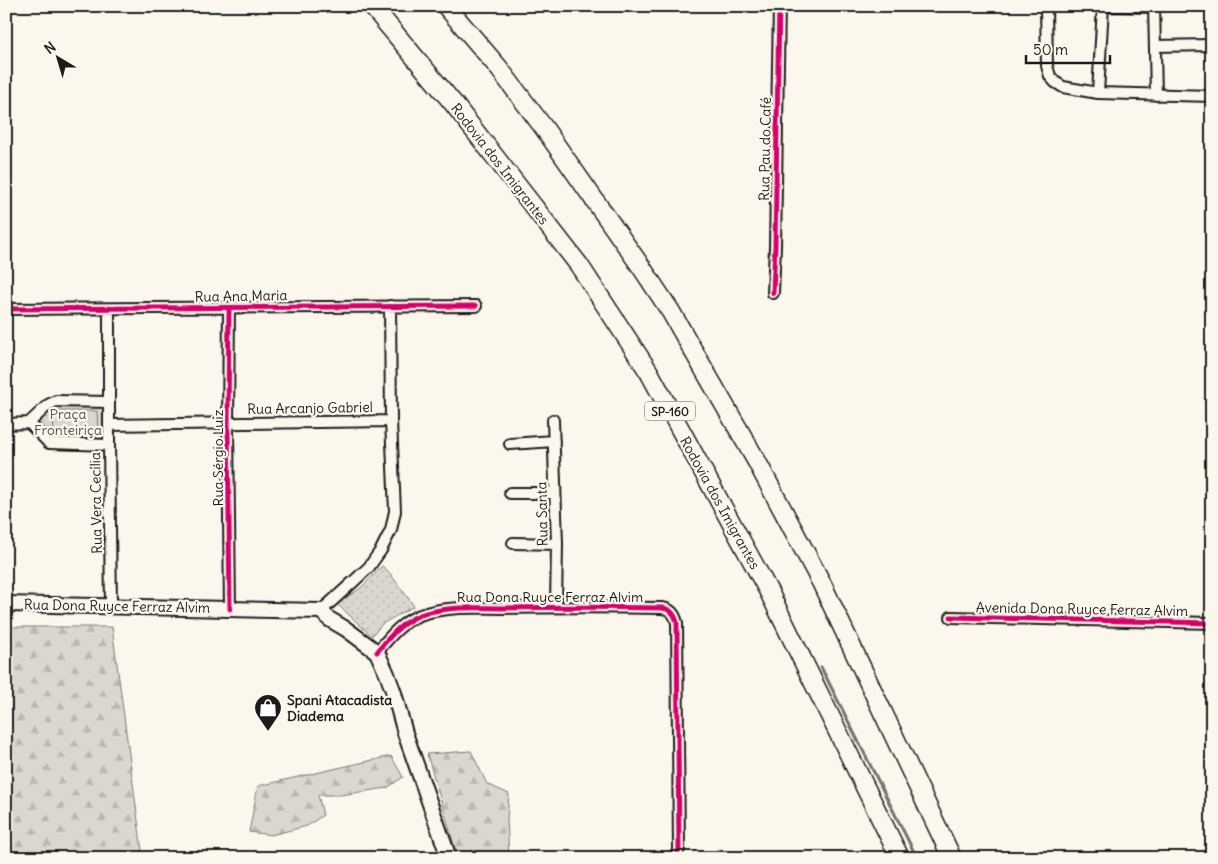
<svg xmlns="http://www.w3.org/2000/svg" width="1218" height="864" font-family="Delius,sans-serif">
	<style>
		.forest { fill: url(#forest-firs); stroke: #7b7a75 }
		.park { fill: url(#park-dots); stroke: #7b7a75 }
		.pitch { fill: #dad7ce; stroke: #7b7a75 }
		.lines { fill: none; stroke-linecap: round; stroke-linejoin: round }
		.stream { stroke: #74726e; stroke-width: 3 }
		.minor-casing { stroke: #1c1c1c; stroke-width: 14 }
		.secondary-casing { stroke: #1c1c1c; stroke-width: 18 }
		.motorway-casing { stroke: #1c1c1c; stroke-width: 21 }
		.minor { stroke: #fbf7ec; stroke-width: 10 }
		.secondary { stroke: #fbf7ec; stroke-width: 14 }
		.motorway { stroke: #fbf7ec; stroke-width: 18 }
		.cycleway-casing { stroke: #fbf7ec; stroke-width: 8 }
		.cycleway { stroke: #d6006c; stroke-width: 5 }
		.labels { text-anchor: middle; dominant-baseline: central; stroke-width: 4.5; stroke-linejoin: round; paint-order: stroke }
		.shield { fill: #fbf7ec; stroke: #5f5e5a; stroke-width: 1 }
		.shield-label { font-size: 12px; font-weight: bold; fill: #1c1c1c }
		.street-label { font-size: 14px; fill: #1c1c1c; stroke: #fbf7ec }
		.park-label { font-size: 14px; fill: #555451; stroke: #fbf7ec }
		.poi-label { font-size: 14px; font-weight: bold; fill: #1c1c1c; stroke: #fbf7ec; text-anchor: start }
	</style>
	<defs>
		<pattern id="forest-firs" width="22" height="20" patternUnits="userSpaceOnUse" patternTransform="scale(1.25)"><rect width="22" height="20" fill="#dad7ce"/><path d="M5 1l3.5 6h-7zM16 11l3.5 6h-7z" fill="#bab8b0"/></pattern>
		<pattern id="park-dots" width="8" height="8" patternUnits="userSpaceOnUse" patternTransform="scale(1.25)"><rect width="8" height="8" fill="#dad7ce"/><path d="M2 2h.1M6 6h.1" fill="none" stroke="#bab8b0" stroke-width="1.8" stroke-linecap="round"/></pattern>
	</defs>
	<rect width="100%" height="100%" fill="#fbf7ec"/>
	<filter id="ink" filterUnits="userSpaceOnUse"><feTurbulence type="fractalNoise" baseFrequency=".02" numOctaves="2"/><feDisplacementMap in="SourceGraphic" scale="10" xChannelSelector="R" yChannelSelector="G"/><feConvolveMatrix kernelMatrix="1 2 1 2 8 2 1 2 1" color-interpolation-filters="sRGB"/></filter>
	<g filter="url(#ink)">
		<!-- forest -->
		<path class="forest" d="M6,627H112L143,858H6Z
			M471,751L487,784L509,794L507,819L509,858H458L427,754Z
			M391,756L403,777L387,788L340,795H318L323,815L307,826L271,835L249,832L258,786Z"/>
		<!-- park -->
		<path class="park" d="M109,402V445L52,443L29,423L48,405Z
			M382,566L389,572L414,606L382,624L372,636L337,604L362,587Z"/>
		<!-- pitch -->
		<path class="pitch" d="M53,411H97L98,437L54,438Z"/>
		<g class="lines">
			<!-- stream -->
			<path class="stream" d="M821,667L917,858"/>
			<defs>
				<path id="minor" d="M1046,6L1047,66L1050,76L1055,82L1063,87L1098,93L1212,96
					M1109,6L1154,7
					M1154,6L1156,95
					M1155,46L1212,45
					M1098,93L1103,6
					M773,293L775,246L779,6
					M229,308L228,424L230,609
					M6,309L476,306
					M109,309V445L111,606
					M553,420L557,544L556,607
					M29,423L49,443L109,445
					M29,423L48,405L56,401L109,402
					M6,424L29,423
					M109,425L391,421
					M510,444L554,441
					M510,493H555
					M513,543L557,544
					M321,611L353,582L369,567L381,550L391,530L395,511L391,421L390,306
					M951,617L1212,623
					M377,652C391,635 404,619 426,613C450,606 477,608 502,608C555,607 608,607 662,608C671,609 675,614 677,623L679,849L676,858"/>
				<path id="secondary" d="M6,604L321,611L329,619L346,629L377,652L387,674L394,693L405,733L449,858"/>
				<path id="motorway" d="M372,6L453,103L579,265L649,372L769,592L900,858
					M446,6L498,67L544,128L642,268L671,312L756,460L821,582L952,858"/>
			</defs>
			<!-- minor casing -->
			<use href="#minor" class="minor-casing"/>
			<!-- secondary casing -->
			<use href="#secondary" class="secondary-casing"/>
			<!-- motorway casing -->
			<use href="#motorway" class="motorway-casing"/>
			<!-- minor -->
			<use href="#minor" class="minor"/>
			<!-- secondary -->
			<use href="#secondary" class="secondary"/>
			<!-- motorway -->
			<use href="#motorway" class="motorway"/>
			<defs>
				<path id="cycleway" d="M773,293L775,246L779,6
					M229,308L228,424L230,609
					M6,309L476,306
					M951,617L1212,623
					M377,652C391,635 404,619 426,613C450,606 477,608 502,608C555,607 608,607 662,608C671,609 675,614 677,623L679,849L676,858"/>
			</defs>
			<!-- cycleway casing -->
			<use href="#cycleway" class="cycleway-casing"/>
			<!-- cycleway -->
			<use href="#cycleway" class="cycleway"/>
		</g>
	</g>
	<!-- icons -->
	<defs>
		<symbol id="shop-pin" viewBox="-11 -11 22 30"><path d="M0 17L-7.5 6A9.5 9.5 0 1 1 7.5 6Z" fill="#1c1c1c" stroke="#fbf7ec"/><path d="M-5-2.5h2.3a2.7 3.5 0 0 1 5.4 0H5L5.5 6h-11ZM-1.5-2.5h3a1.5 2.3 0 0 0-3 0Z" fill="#fff"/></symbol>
	</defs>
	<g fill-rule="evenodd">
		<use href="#shop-pin" x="252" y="692" width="32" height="43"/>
	</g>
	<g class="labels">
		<!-- shield labels -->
		<rect class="shield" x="645" y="401.5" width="50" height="19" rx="4"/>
		<g class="shield-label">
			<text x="670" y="411">SP-160</text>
		</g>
		<!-- street labels -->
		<g class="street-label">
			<text transform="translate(765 149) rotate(-89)">Rua Pau do Café</text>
			<text transform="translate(500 164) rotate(52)">Rodovia dos Imigrantes</text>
			<text transform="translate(241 296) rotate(-1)">Rua Ana Maria</text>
			<text transform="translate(310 408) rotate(-1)">Rua Arcanjo Gabriel</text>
			<text transform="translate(218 458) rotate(-90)">Rua Sérgio Luiz</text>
			<text transform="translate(96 503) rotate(-91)">Rua Vera Cecília</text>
			<text transform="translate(720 503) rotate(61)">Rodovia dos Imigrantes</text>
			<text transform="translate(542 514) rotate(-91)">Rua Santa</text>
			<text x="550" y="597">Rua Dona Ruyce Ferraz Alvim</text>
			<text transform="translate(117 606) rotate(1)">Rua Dona Ruyce Ferraz Alvim</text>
			<text transform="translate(1082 609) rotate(1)">Avenida Dona Ruyce Ferraz Alvim</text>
		</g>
		<!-- park labels -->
		<g class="park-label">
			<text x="68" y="414">Praça<tspan x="68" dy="16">Fronteiriça</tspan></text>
		</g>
		<!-- poi labels -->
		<g class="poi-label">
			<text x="287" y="700">Spani Atacadista<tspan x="287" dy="16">Diadema</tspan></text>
		</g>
	</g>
	<!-- margin -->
	<rect width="1218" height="864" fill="none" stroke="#fbf7ec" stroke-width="25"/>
	<rect x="12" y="12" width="1193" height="839" fill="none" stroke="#1c1c1c" stroke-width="2" filter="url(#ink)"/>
	<!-- north arrow -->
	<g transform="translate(58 58) rotate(322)" stroke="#fbf7ec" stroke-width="4" paint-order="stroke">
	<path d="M0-4L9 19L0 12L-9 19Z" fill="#1c1c1c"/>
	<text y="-8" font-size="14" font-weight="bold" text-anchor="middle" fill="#1c1c1c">N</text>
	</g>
	<!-- scale -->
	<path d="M1026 55v8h84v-8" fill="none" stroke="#1c1c1c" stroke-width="2.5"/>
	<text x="1033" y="55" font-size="15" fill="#1c1c1c" stroke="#fbf7ec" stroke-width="4" paint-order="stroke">50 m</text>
</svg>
